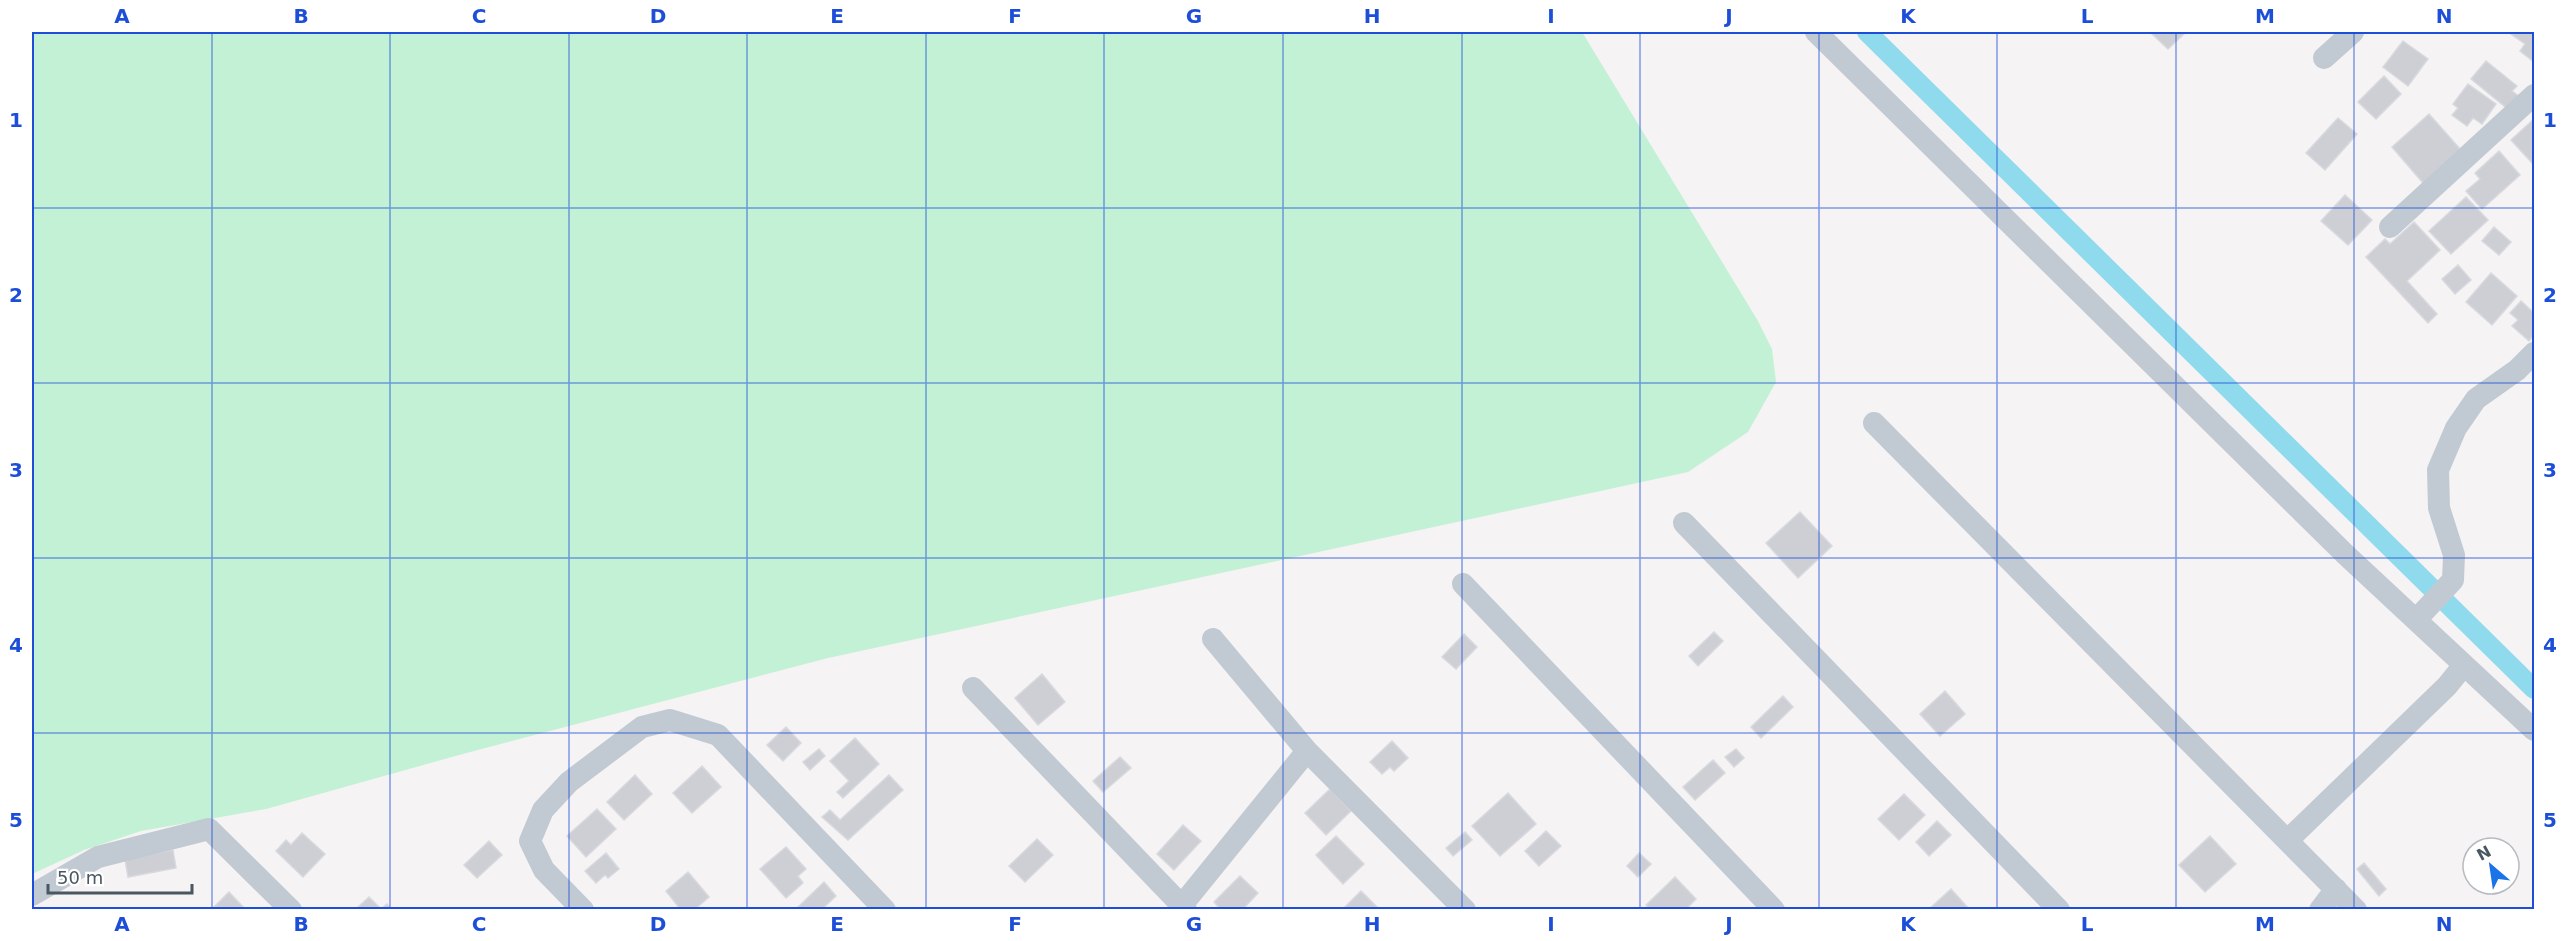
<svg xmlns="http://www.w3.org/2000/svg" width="2566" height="941" font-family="'DejaVu Sans',sans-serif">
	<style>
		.green { fill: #c3f1d5 }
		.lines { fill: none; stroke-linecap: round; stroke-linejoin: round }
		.canal { stroke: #90daee; stroke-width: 20 }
		.building { fill: #cdcfd5; stroke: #d7d9de; stroke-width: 1.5 }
		.minor { stroke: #c1cad2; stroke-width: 22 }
		.grid { fill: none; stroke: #1d4ed8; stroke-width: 1.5; stroke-opacity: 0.55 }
		.neatline { fill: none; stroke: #1d4ed8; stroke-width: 2 }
		.grid-label { font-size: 20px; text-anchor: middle; font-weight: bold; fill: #1d4ed8 }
	</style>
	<rect width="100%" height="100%" fill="#f5f3f3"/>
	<!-- green -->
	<path class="green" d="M32,32H1582L1758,321L1772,349L1776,382L1748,432L1688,472L828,658L459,755L266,809L141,831L84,850L32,874Z"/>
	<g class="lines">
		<!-- canal -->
		<path class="canal" d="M1867,32L2534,689"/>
	</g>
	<!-- building -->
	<path class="building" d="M2150,32H2186L2168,49Z
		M2508,32H2534V62L2520,51L2525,44Z
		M2403,41L2428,59L2408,86L2383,67Z
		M2486,61L2517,86L2512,91L2520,97L2509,110L2471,79Z
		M2384,76L2401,94L2376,119L2358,102Z
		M2468,84L2496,104L2482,124L2473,118L2467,126L2452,115L2458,108L2453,104Z
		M2429,114L2461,150L2423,183L2392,147Z
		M2338,118L2357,134L2325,170L2306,153Z
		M2534,119V165L2511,140Z
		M2499,151L2520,175L2482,209L2466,191L2480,179L2475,173Z
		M2345,195L2372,220L2348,245L2321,221Z
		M2466,197L2488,220L2451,254L2429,231Z
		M2414,222L2440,250L2407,281L2437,314L2428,323L2366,257L2385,239L2390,244Z
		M2494,227L2511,242L2499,255L2482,241Z
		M2458,265L2471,280L2455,294L2442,279Z
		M2491,273L2517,296L2492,325L2466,302Z
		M2521,301L2534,313V335L2529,341L2512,326L2518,320L2510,313Z
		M1800,512L1832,546L1798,578L1766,543Z
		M1714,632L1723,641L1698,666L1689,656Z
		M1464,634L1477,647L1456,669L1442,657Z
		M1042,674L1065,702L1038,725L1015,698Z
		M1945,691L1965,714L1940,736L1920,714Z
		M1783,696L1793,707L1761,738L1751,727Z
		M786,727L801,743L783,761L767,745Z
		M855,738L879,764L843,798L837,792L849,781L830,761Z
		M1392,741L1408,758L1394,771L1390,767L1382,774L1370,762Z
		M819,749L825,756L810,770L803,762Z
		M1736,749L1744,758L1734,767L1725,757Z
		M1120,757L1131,768L1103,792L1093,781Z
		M1713,760L1725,773L1695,800L1683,787Z
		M702,766L721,787L692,813L673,793Z
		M635,775L652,794L624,820L607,802Z
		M889,775L903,790L848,840L822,817L830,810L840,820Z
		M1330,789L1351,811L1326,835L1305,813Z
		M1508,793L1536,824L1500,856L1472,826Z
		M1904,794L1925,815L1899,840L1878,819Z
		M597,809L616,829L586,857L567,836Z
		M1937,821L1951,835L1929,856L1916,842Z
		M1183,825L1201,841L1174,870L1157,854Z
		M1546,831L1561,846L1539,866L1525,851Z
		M1465,832L1472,840L1453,856L1446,848Z
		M302,833L325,854L303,877L276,851L286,840L291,845Z
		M1336,836L1364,864L1343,884L1316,855Z
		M2210,836L2236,864L2205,892L2179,865Z
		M1037,839L1053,855L1025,882L1009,866Z
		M489,841L502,855L477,878L464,865Z
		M786,847L806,869L798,876L803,883L786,898L760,869Z
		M173,850L176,868L128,877L125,859Z
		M606,853L619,869L608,878L605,875L596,883L585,871Z
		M1639,853L1651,864L1638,877L1627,866Z
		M2364,863L2386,889L2379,896L2357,869Z
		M688,872L709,897L694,910H681L666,891Z
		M1240,876L1258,893L1242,910H1221L1214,902Z
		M1675,877L1696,899L1685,910H1650L1646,905Z
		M824,882L836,896L821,910H795Z
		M1951,889L1970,910H1928Z
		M1361,891L1380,910H1342Z
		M229,892L246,910H211Z
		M369,897L381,909L387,904L392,910H355Z"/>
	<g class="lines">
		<!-- minor -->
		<path class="minor" d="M1816,32L2345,554L2534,730
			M2324,58L2353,32
			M2390,227L2534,95
			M1874,423L2356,910
			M1684,523L2059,910
			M1463,584L1774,910
			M2416,620L2453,580L2454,555L2439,508L2438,470L2456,428L2476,399L2517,370L2534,353
			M1213,639L1307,751L1465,910
			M973,688L1186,910
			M2288,840L2447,686L2464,665
			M32,895L98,857L209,829L291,910
			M583,910L544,870L530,841L543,810L569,782L642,727L670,720L718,735L885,910
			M1178,910L1307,751
			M2320,910L2336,889"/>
	</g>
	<!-- grid -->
	<path class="grid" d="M212,32V910M390,32V910M569,32V910M747,32V910M926,32V910M1104,32V910M1283,32V910M1462,32V910M1640,32V910M1819,32V910M1997,32V910M2176,32V910M2354,32V910M32,208H2534M32,383H2534M32,558H2534M32,733H2534"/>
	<!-- border -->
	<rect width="2566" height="941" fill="none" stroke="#ffffff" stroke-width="66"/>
	<!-- north arrow -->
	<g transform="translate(2491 866) rotate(331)"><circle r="28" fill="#ffffff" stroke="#b7bbc0" stroke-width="1.5"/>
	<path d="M0-4.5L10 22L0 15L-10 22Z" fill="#1a73e8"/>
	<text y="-9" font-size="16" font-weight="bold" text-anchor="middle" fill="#4a5661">N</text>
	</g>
	<!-- scale -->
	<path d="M48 884v9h144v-9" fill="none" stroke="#4a5661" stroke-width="3"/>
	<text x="57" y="884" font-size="18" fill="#4a5661" stroke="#ffffff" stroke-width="4.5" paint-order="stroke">50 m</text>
	<rect x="33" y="33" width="2500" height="875" class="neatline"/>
	<g class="grid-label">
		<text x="122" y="23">A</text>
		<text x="301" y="23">B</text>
		<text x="479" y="23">C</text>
		<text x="658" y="23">D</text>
		<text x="837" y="23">E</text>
		<text x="1015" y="23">F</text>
		<text x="1194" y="23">G</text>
		<text x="1372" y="23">H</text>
		<text x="1551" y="23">I</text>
		<text x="1729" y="23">J</text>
		<text x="1908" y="23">K</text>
		<text x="2087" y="23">L</text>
		<text x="2265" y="23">M</text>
		<text x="2444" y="23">N</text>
		<text x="16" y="127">1</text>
		<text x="2550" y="127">1</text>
		<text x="16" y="302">2</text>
		<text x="2550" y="302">2</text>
		<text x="16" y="477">3</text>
		<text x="2550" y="477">3</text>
		<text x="16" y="652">4</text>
		<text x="2550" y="652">4</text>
		<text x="16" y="827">5</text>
		<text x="2550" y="827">5</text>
		<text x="122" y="931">A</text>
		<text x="301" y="931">B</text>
		<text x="479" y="931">C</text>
		<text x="658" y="931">D</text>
		<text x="837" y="931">E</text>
		<text x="1015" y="931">F</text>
		<text x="1194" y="931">G</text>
		<text x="1372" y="931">H</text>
		<text x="1551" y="931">I</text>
		<text x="1729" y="931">J</text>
		<text x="1908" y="931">K</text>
		<text x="2087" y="931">L</text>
		<text x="2265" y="931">M</text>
		<text x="2444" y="931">N</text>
	</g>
</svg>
